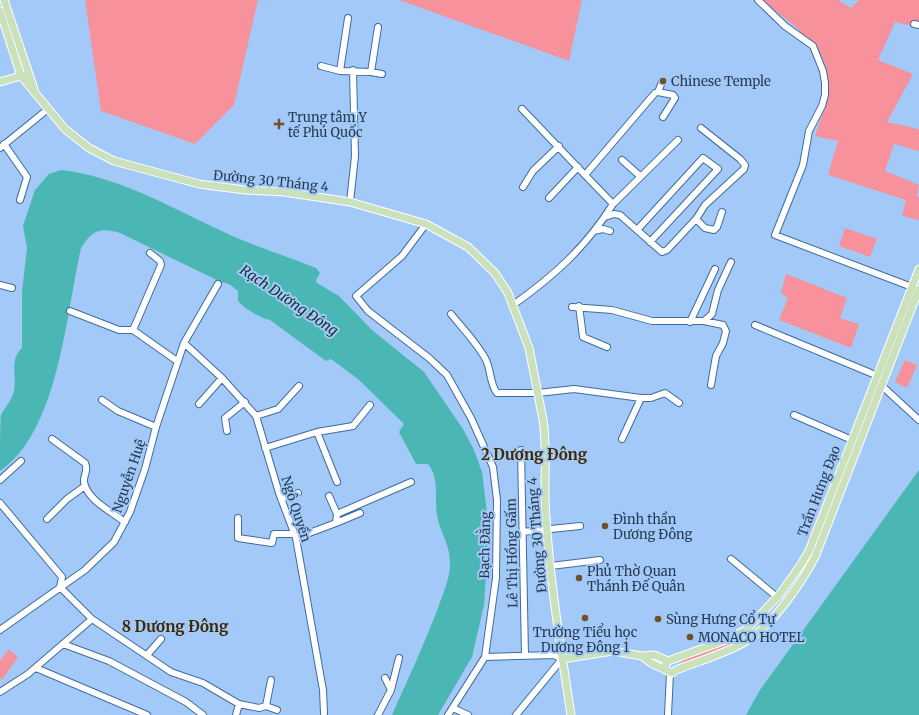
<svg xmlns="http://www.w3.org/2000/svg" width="919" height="715" font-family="Merriweather,serif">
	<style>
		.green { fill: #f7929d }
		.water { fill: #4ab7b4 }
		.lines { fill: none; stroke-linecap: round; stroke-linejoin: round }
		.minor-casing { stroke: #3e6c9f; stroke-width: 8 }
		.major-casing { stroke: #fff; stroke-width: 9 }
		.minor { stroke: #fff; stroke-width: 6 }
		.major { stroke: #cbe1bc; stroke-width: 7 }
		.poi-dot { fill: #705126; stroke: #a2c9f7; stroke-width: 1.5 }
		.labels { text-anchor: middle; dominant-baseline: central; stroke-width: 4; stroke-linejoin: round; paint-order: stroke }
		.poi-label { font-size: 13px; fill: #263a51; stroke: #a2c9f7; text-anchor: start }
		.street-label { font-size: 13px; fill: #263a51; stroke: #a2c9f7 }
		.water-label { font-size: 14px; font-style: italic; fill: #162e2e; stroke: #a2c9f7 }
		.quarter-label { font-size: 15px; font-weight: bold; fill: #3f2703; stroke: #a2c9f7 }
	</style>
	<rect width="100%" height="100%" fill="#a2c9f7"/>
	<!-- green -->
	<path class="green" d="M85,0H258L234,105L195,144L101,111Z
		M399,0H582L569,61Z
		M762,0H838L851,8L859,0H919V28L895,22L878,60L913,74L887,122L919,129V151L894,144L885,171L919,185L917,197H919V220L902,216L906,200L828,175L838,141L815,136L828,98L823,58L797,28Z
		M845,228L877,239L870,257L839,246Z
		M786,274L847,298L840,318L859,324L851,348L779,320L788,298L781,293Z
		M905,360L917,365L907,388L895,382Z
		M738,639L739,642L683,663L682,660Z
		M9,649L18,657L2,680L0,678V661Z"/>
	<!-- water -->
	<path class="water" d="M61,170C126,177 182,215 242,240C266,250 291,258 316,268L320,273L316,280L317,283L339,296L372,330L424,372L463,429L474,450L482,472L489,529L484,605L472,657L438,715H392C408,679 424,645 438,608C442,596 449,581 450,567C451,544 440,534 437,515C434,498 440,479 428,464H416L399,432L404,424L358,379L331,359L326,361L270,320C259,317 246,310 238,301V291L229,284L221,282L120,233C100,227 92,230 81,248C66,313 59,431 0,471C0,461 0,421 1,415C5,407 12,400 14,391C17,375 9,360 22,348V292L27,248L23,226L35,190L49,174Z
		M919,470V715H746L760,690Z"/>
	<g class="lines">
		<defs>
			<path id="minor" d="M758,0L785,26L813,46L823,71L825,83V95L822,106L809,131L803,165L775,235L912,287
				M914,24L919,25
				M321,66L340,71L371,72L378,27
				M340,71L348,18
				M371,72L382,74
				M658,92L662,82
				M522,109L585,175
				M4,144L27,177L20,200
				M0,148L48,109
				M622,160L640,176
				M523,187L533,171L559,146
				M549,198L578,167
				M350,202L355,156L353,70
				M613,204L678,140
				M605,217L614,214L620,215L662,252L667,250L696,219L705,205L744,169L745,165L740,159L701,128
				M696,219L705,228L714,230L717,227L722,212
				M426,224L402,256L356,296L368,311L429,358L447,375L471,418L493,467L497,500L496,578L485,657L448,715
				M637,230L703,158L718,169L650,242
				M594,231L603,229L610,231
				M150,253L160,261L161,265L133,330L177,361
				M0,285L12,288
				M513,305C554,276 586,247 613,204L585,175L655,93L658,92L673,95L675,98L663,117
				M579,306L583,337L607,347
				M572,307L612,310L652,321H704L712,314L718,290L731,262
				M70,311L119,330H133
				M451,314C463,329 478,344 486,360C491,370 490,385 497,393H538L574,389L641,398L622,439
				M704,321L723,325L726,331L723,343L716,356L711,385
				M690,322L715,269
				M755,325L878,376
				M184,343L222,378L256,416L279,493L296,538L323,690L324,713
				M882,386L919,420
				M641,398H651L665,393L679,403
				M102,400L118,411L156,427
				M199,404L222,378
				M794,415L852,440
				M256,416L278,409L299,386
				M227,431L225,418L245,402
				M317,432L337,482
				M52,439L85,463C89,471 83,475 84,482C87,500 112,512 125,522
				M265,448L317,432L353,426L370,405
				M521,450L525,655
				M0,480L21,461
				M329,496L337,514
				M281,499L298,493
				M0,503L62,577L60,587L92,619L171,672L203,683L239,704L236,715
				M238,518V538L272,543L274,534H294
				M47,519L67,499L85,486
				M336,523L360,513
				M522,532L580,526
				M296,538L336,523L337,514L411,482
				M731,559L777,597
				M551,566L600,560
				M0,630L85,570L114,542L130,512L145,469L156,427L184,343L218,284
				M63,644L109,661L186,702L203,715
				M147,655L161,639
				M485,657L554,655L562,659L516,715
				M36,668L147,715
				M391,690L399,658
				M0,692L28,674L92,619
				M239,704L259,708L266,706L271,680
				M266,706L277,710
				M453,708L468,715
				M378,715L391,690L385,678
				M668,715L670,673"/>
			<path id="major" d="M4,0L34,89
				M0,11L21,76L65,129L89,148L114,161L199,184L245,190L284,192L350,202L426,224L468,247L495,273L508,293L529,348L543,420C548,451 543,485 546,517C550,583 561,649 571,715
				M0,82L24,75
				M642,656L651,663L672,673L676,670C699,661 724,654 745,642C773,625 800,585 815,557L919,289
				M562,659L613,651L642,656L654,655L668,661
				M665,670V666L668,661L726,640L747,629L780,594L800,566L809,551L919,269"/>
		</defs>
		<!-- minor casing -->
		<use href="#minor" class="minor-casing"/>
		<!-- major casing -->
		<use href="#major" class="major-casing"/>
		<!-- minor -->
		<use href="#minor" class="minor"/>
		<!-- major -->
		<use href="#major" class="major"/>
	</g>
	<!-- markers -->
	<g class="poi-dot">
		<circle cx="663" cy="81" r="4"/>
		<path d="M277 118h4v4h4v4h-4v4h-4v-4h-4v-4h4z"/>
		<circle cx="605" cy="526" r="4"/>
		<circle cx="579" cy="578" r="4"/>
		<circle cx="585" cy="618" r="4"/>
		<circle cx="658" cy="619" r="4"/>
		<circle cx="690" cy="637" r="4"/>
	</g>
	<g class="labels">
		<!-- poi labels -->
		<g class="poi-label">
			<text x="671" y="81">Chinese Temple</text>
			<text x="288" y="117">Trung tâm Y<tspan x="288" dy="15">tế Phú Quốc</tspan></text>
			<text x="613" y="519">Đình thần<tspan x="613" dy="15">Dương Đông</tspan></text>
			<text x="587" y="571">Phủ Thờ Quan<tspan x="587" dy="15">Thánh Đế Quân</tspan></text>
			<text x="666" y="619">Sùng Hưng Cổ Tự</text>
			<text x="585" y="632" text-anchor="middle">Trường Tiểu học<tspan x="585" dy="15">Dương Đông 1</tspan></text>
			<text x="698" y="637">MONACO HOTEL</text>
		</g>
		<!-- street labels -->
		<g class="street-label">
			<text transform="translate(271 181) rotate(6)">Đường 30 Tháng 4</text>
			<text transform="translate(129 476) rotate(-71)">Nguyễn Huệ</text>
			<text transform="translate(819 491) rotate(-69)">Trần Hưng Đạo</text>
			<text transform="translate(296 509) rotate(72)">Ngô Quyền</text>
			<text transform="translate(537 535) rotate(-95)">Đường 30 Tháng 4</text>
			<text transform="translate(485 545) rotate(-89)">Bạch Đằng</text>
			<text transform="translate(512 553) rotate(-91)">Lê Thị Hồng Gấm</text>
		</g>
		<!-- water labels -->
		<g class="water-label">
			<text transform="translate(289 300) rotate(34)">Rạch Dương Đông</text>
		</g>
		<!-- quarter labels -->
		<g class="quarter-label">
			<text x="534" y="454">2 Dương Đông</text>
			<text x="175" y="626">8 Dương Đông</text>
		</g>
	</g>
</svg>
